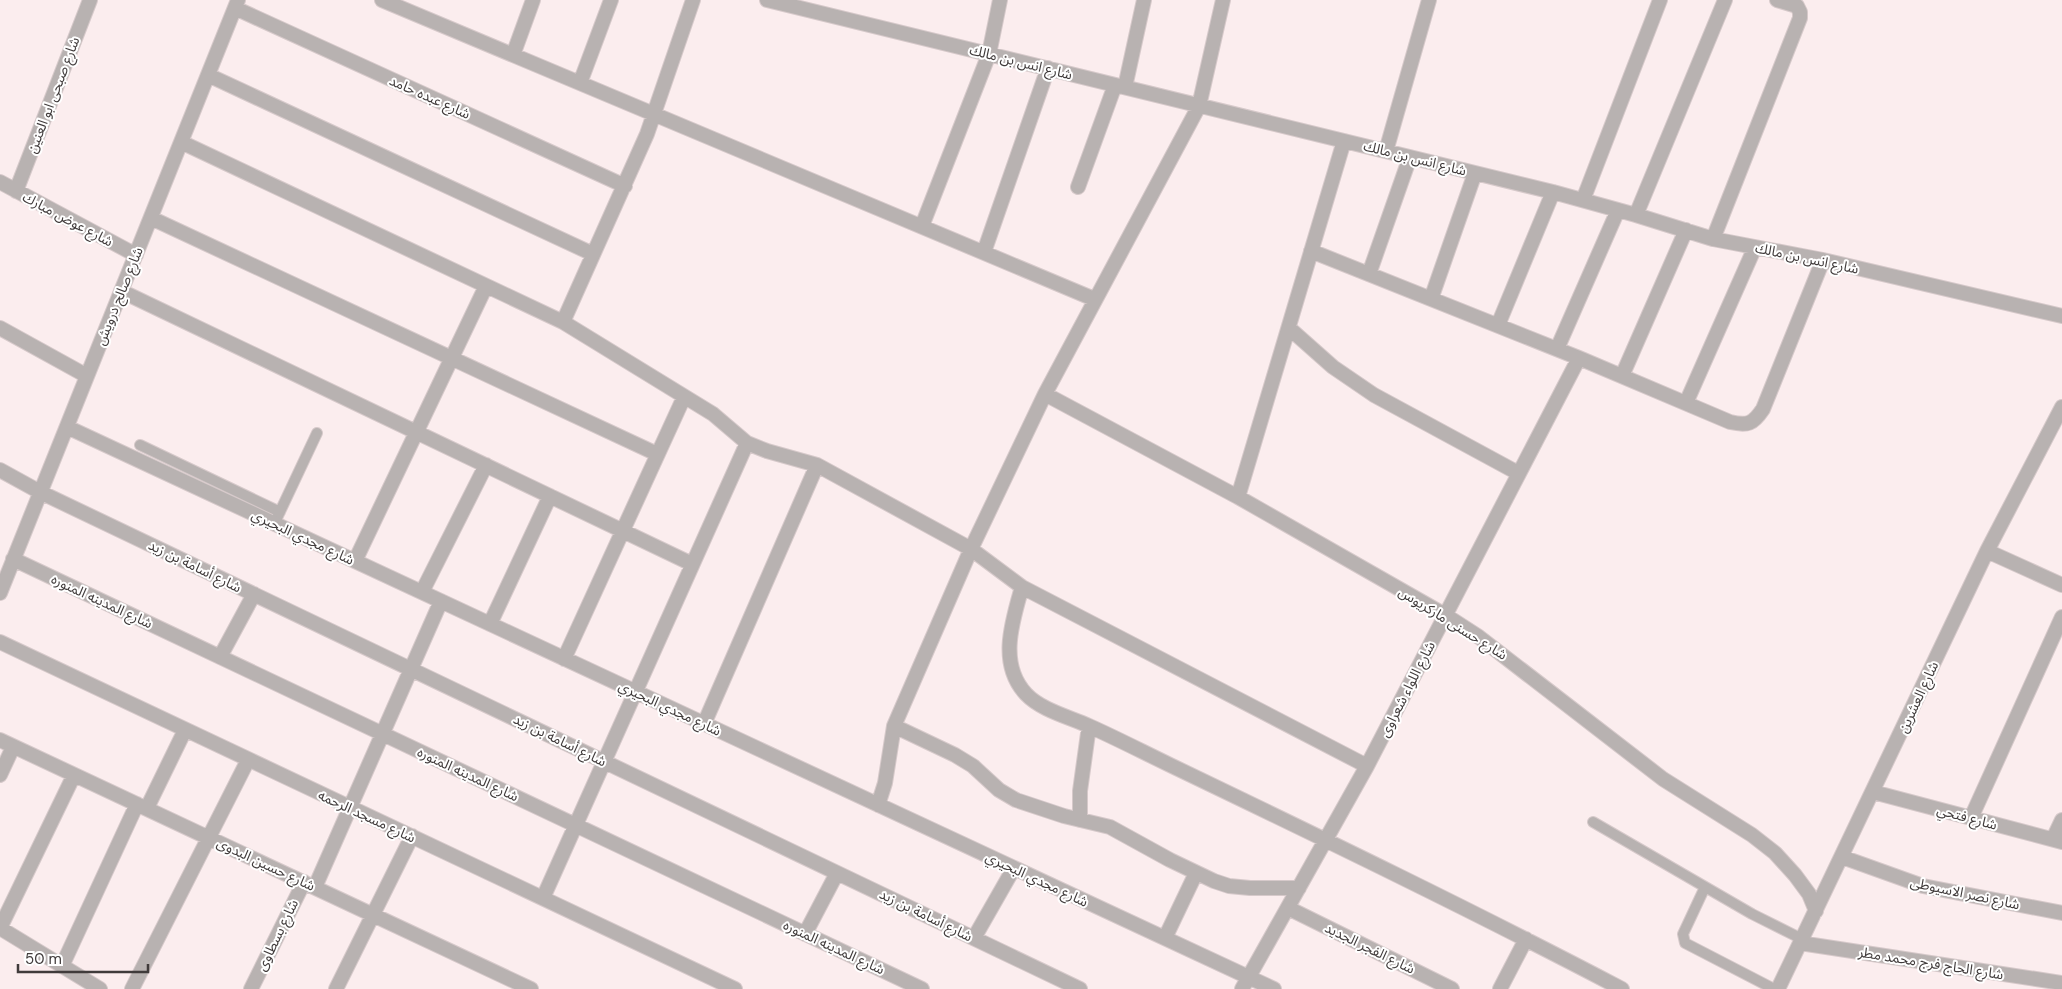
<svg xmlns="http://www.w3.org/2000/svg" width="2062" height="989" font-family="'DM Sans','Noto Sans Arabic',sans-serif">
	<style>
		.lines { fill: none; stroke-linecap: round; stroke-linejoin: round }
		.service-casing { stroke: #d6c9ca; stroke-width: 12 }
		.minor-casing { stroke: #d6c9ca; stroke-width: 16 }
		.service { stroke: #b8b2b1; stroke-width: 10 }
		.minor { stroke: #b8b2b1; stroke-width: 14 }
		.labels { text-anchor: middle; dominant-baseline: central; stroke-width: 4; stroke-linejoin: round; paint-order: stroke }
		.street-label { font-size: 14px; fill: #403b3b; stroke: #fff }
	</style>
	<rect width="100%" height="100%" fill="#fbedee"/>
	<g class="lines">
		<defs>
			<path id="service" d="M140,445L280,512
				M277,518L317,433
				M1593,822L1752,914L1802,939
				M1705,887L1683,934L1685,943L1774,989"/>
			<path id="minor" d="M382,0L1094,299
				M767,0L1553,192L1636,215L1713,239L1823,260L2062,316
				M235,8L625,186
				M513,55L533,0
				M208,75L593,254
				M580,83L611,0
				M1125,87L1144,0
				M181,142L563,322L713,414L747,443L767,451L817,465L971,549L1022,587L1367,766
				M1386,151L1429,0
				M0,182L136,255
				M1078,187L1115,85
				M16,191L90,0
				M1583,200L1660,0
				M1636,215L1725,0
				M151,218L657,454
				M922,226L989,54L1000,0
				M1713,239L1800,18V12L1797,6L1777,0
				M1311,251L1579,358L1730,422C1748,426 1753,424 1763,409L1823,260
				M984,252L1048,68
				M1369,274L1410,157
				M121,291L692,564
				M1431,299L1475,173
				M563,322L647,134L693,0
				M1498,325L1553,192
				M0,328L87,376
				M1289,328L1333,367L1374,395L1518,473
				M1557,349L1618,210
				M1622,376L1686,230
				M1045,394L1238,497L1445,615L1479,637L1663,779L1752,835L1775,853L1795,875L1809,894L1816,911
				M1686,403L1755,247
				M67,427L1274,989
				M0,470L40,492L1080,989
				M1238,497L1344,141
				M1987,551L2062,585
				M13,559L922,989
				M355,561L486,286
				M1022,587C1012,622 998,664 1026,694C1041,710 1069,717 1089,726C1116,738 1143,752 1170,765C1322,838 1473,911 1622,989
				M422,592L486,465
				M0,593L238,0
				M490,624L550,496
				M0,642L735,989
				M220,657L254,594
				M564,659L684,397
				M704,724L817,465
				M894,726L955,755L973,766L999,790L1016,800L1064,816L1110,827L1170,860L1214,881L1229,886L1250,888H1299
				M0,740L531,989
				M0,775L13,747
				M1873,792L2062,842
				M878,805L885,783L894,726L971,549L1045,394L1199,106L1223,0
				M147,808L185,730
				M1971,818L2062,617
				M1080,820V791L1089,726
				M2053,839L2062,820
				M1842,857L1923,886L2062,913
				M315,887L441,601
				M543,898L747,443
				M1288,908L1452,989
				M0,928L74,775
				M0,928L100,989
				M805,934L837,873
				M974,938L1014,868
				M1165,938L1196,873
				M1800,943L2062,983
				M62,966L137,804
				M132,989L248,760
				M251,989L304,882
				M336,989L412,836
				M1242,989L1367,766L1579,358
				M1500,989L1526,939
				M1778,989L1987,551L2062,407"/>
		</defs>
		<!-- service casing -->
		<use href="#service" class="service-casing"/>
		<!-- minor casing -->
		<use href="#minor" class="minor-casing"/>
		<!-- service -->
		<use href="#service" class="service"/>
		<!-- minor -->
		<use href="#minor" class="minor"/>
	</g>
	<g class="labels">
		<!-- street labels -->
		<g class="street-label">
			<text transform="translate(1021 62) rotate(14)">شارع انس بن مالك</text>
			<text transform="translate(53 95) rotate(-69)">شارع صبحى ابو العنين</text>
			<text transform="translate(430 97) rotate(24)">شارع عبده حامد</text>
			<text transform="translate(1415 158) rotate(14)">شارع انس بن مالك</text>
			<text transform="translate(68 219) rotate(28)">شارع عوض مبارك</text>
			<text transform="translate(1807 258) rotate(12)">شارع انس بن مالك</text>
			<text transform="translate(119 296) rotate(-68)">شارع صالح درويش</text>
			<text transform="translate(303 537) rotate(25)">شارع مجدي البحيري</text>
			<text transform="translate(195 566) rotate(26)">شارع أسامة بن زيد</text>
			<text transform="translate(102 601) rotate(25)">شارع المدينه المنوره</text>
			<text transform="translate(1453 623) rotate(32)">شارع حسنى ماركريوس</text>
			<text transform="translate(1407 689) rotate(-63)">شارع اللواء شعراوى</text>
			<text transform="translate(1918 697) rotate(-65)">شارع العشرين</text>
			<text transform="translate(670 708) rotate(25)">شارع مجدي البحيري</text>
			<text transform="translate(560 740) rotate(26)">شارع أسامة بن زيد</text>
			<text transform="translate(468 774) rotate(25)">شارع المدينه المنوره</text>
			<text transform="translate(367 816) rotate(25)">شارع مسجد الرحمه</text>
			<text transform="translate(1967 817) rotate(15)">شارع فتحي</text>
			<text transform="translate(266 864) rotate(25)">شارع حسين البدوى</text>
			<text transform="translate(1037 879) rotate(25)">شارع مجدي البحيري</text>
			<text transform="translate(1965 893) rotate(12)">شارع نصر الاسيوطى</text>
			<text transform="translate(926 915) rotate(26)">شارع أسامة بن زيد</text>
			<text transform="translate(277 935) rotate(-64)">شارع بسطاوى</text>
			<text transform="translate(834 947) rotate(25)">شارع المدينه المنوره</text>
			<text transform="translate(1370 948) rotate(26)">شارع الفجر الجديد</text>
			<text transform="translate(1931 963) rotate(9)">شارع الحاج فرج محمد مطر</text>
		</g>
	</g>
	<!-- scale -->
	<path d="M18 964v8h130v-8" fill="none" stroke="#403b3b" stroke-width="2.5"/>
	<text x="25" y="964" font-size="15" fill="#403b3b" stroke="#ffffff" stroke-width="4" paint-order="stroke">50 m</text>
</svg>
